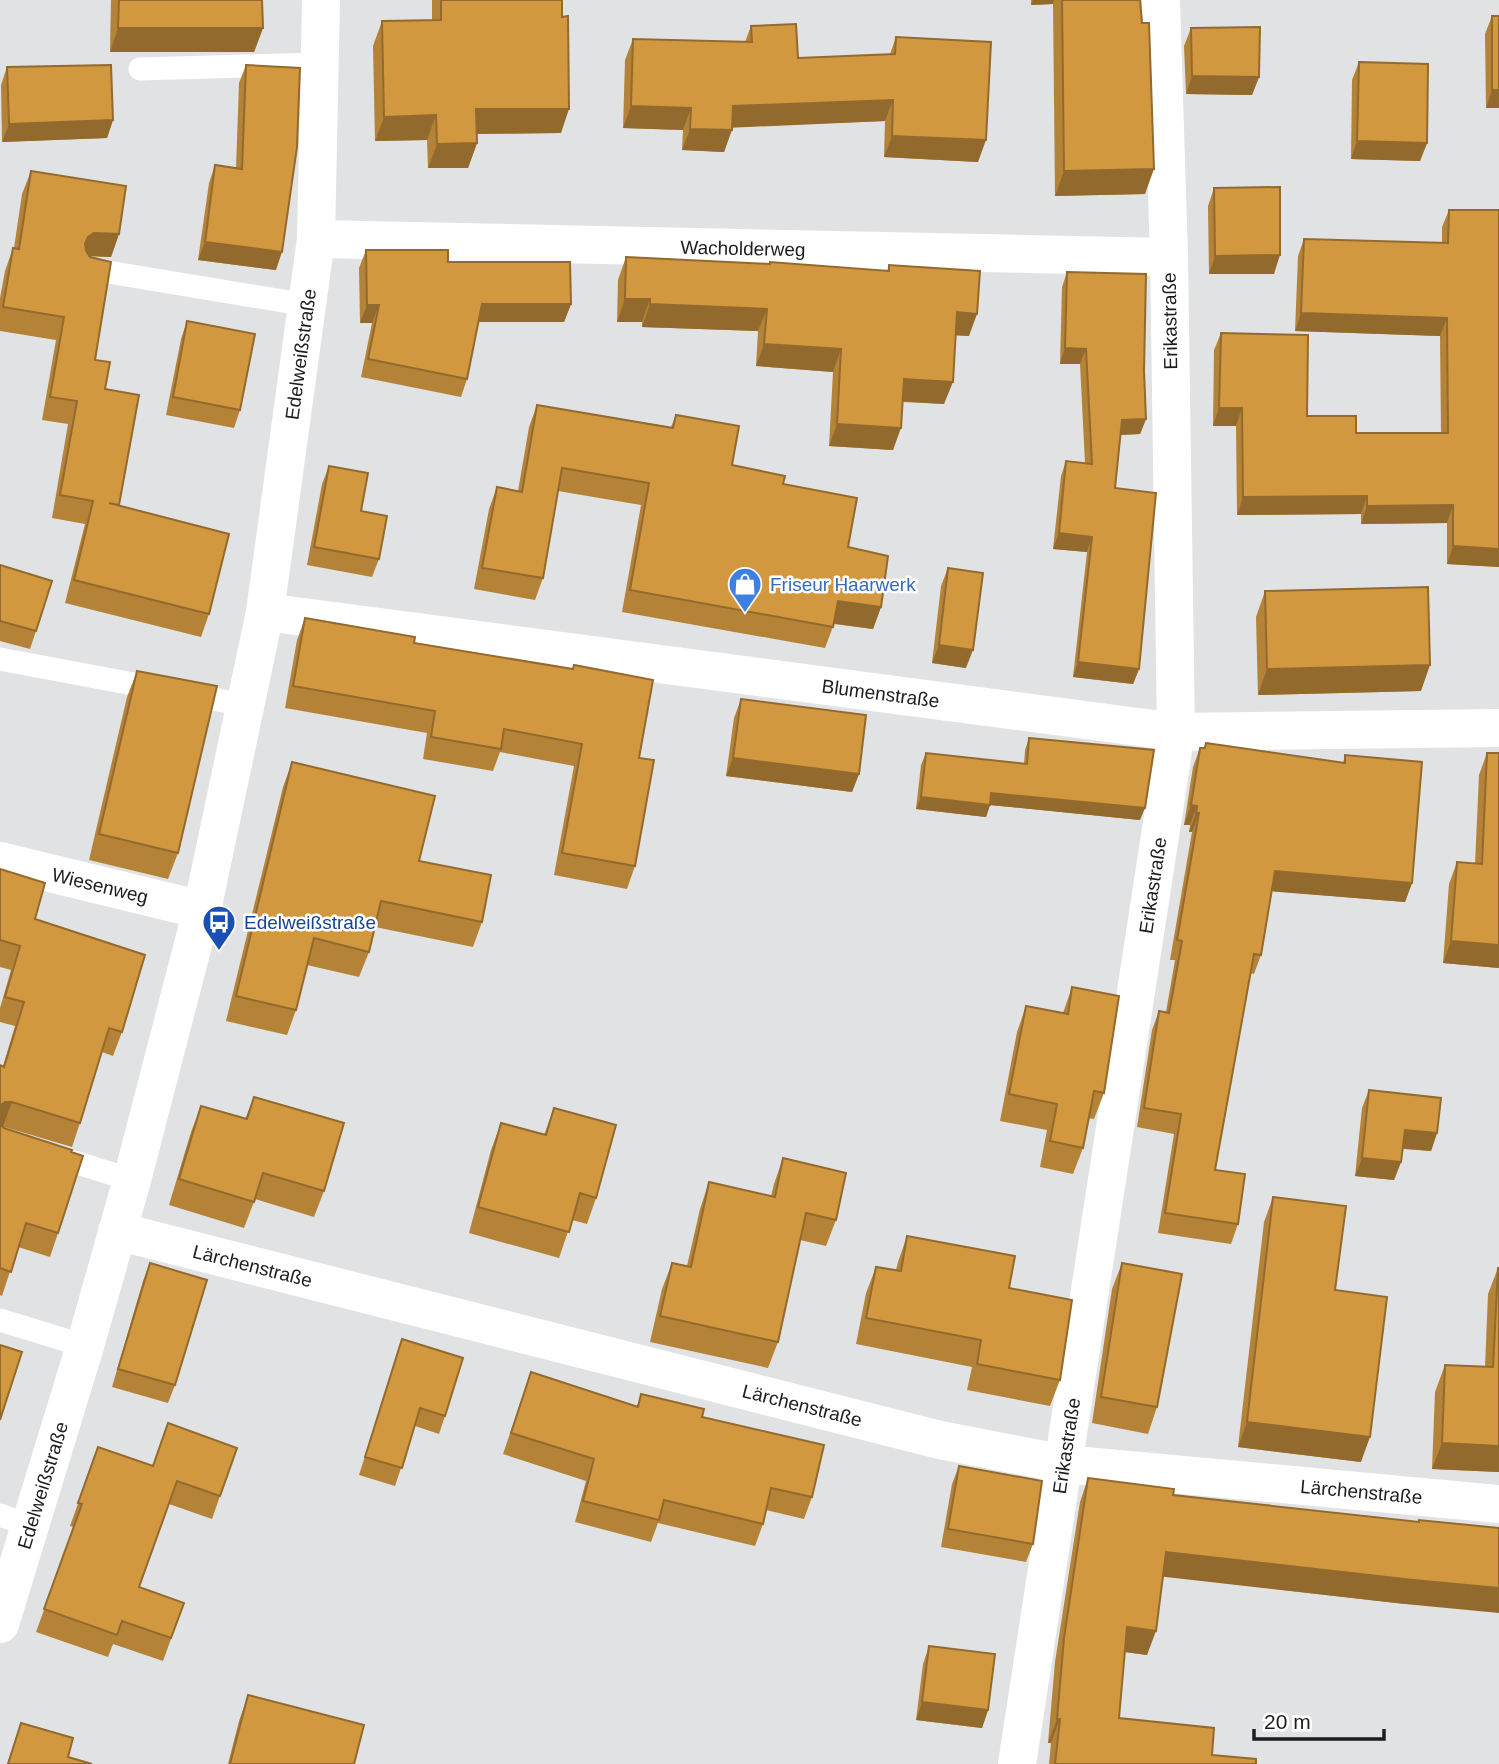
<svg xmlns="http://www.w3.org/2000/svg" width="1499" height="1764" font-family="Helvetica,sans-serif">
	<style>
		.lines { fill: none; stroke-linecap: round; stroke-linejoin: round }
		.service { stroke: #fff; stroke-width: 23 }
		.minor { stroke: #fff; stroke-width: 38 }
		.tertiary { stroke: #fff; stroke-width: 38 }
		.wall { fill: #b58337 }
		.shaded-wall { fill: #936a2d }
		.building { fill: #d29840; stroke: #936a2d; stroke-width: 2 }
		.labels { text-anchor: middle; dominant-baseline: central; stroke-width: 5; stroke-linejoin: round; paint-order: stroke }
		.street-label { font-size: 19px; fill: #1d1d1e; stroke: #fff }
		.shop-label { font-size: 19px; fill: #366cbe; stroke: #fff; text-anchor: start }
		.transit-label { font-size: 19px; fill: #164399; stroke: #fff; text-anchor: start }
	</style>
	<rect width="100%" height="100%" fill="#e1e2e4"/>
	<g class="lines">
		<!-- service -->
		<path class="service" d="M140,69L321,64
			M90,269L307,305
			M0,659L245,705
			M0,1139L132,1180
			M0,1320L85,1346
			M0,1515L31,1526"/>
		<!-- minor -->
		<g class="minor">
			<path id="s1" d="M316,239L1169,257"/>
			<path id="s2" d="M265,612L1176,732L1499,728"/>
			<path id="s3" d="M0,861L202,910"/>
			<path id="s4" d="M117,1231L940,1440L1064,1464L1499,1504"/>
			<path id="s5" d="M1017,1764L1176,732L1169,257L1161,0"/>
		</g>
		<!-- tertiary -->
		<path class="tertiary" id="s6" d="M0,1624L85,1346L132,1180L202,910L265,612L316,239L321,0"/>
	</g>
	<!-- wall -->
	<path class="wall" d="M111,0H262L263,28L254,52H110Z
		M432,0H562L561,133L477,134V143L468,168H428L427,140L375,141L373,46L382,21L432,20Z
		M1031,0H1140L1145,194L1055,196L1053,4L1031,5Z
		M1492,16L1499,108H1486L1485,34Z
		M751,26L798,58L890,54L896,37L978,162L884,157L885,121L732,127L724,152L682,150L683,130L623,128L625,60L633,39L745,42Z
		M1191,28L1259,77L1252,95L1186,94L1184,46Z
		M1359,62L1427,143L1420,161L1351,159L1352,80Z
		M246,65L276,270L198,260L209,183L215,165L236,168L239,83Z
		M7,67L113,120L107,138L2,142L1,85Z
		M31,171L119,234L111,257L89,256L95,360L105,389L119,506L209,614L201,637L65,603L85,524L52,518L68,424L42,420L56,340L0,331V298L5,271L13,248H14L22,194Z
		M1214,188L1274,274H1209L1208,206Z
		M1449,210L1499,567L1447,564V523L1361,524V514L1237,515L1236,426H1213L1214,350L1221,333L1307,416L1356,433H1441L1440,336L1295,331L1298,256L1304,239L1442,243V227Z
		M366,250L448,262L571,304L564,322H479L467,379L461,397L361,377L372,323H360L359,268Z
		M626,257L887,271L889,265L969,336L956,335L944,404L903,402L893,450L829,446L833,372L756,366L758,331L642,327V322H617L618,280Z
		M1067,272L1144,371L1146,419L1140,434L1121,435L1115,488L1139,669L1133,684L1073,677L1087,552L1053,549L1061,476L1066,461L1085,463L1080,364H1060L1062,287Z
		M187,321L240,410L234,428L166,415L181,339Z
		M537,405L671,427L676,415L732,465L783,484L848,547L881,607L873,629L834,624L825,648L622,612L641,505L558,491L543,578L535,600L474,589L489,509L497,487L518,491L529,427Z
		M329,466L361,511L379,559L372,577L307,565L322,484Z
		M0,565L36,631L30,649L0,641Z
		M948,568L966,668L932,663L941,586Z
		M1265,591L1421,691L1258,695L1256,617Z
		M305,618L414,643L573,669L574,665L639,758L635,866L627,889L554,875L574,766L500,752L493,771L423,759L427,733L285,708L297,640Z
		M137,671L178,853L168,879L89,860L127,697Z
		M741,699L859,774L852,792L726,776L734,718Z
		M1029,738L1140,820L990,805L986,817L916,809L921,765L926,753L1024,764L1025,750Z
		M1206,743L1343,763L1345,755L1412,883L1405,902L1272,891L1261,955L1254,974L1250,973L1215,1170L1238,1224L1231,1244L1158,1233L1174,1134L1137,1127L1152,1030L1159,1011L1166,1012L1175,960H1170L1192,832H1189L1190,825H1184L1193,767L1200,748H1204Z
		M1487,753H1499V968L1443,963L1449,884L1457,862L1475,864L1479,775Z
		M292,762L419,861L482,922L473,947L375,927L369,952L359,977L307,965L296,1010L287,1035L226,1021L283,787Z
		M0,869L35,919L122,1032L113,1056L102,1052L80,1123L72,1147L1,1126L58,1233L50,1257L18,1247L2,1296L0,1295V1065L3,1066L15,1026L0,1022V1008L11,970L0,967Z
		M1072,987L1104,1093L1094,1119L1088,1118L1083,1148L1073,1174L1040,1167L1047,1130L1000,1121L1017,1032L1026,1006L1063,1013Z
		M1369,1090L1437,1133L1431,1151L1403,1149L1401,1162L1394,1180L1355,1176L1362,1108Z
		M254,1097L324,1191L314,1217L255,1199L244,1228L169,1205L191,1132L201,1106L245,1119Z
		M554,1108L596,1198L587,1224L572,1220L559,1258L469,1233L491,1150L501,1123L544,1135Z
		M783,1158L836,1220L826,1246L800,1240L778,1342L768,1368L650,1342L662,1289L672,1263L687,1266L700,1209L709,1182L771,1196L774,1184Z
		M1273,1197L1335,1290L1361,1462L1238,1447L1264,1222Z
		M907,1236L1009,1288L1060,1380L1050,1406L967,1390L972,1367L856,1344L866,1293L876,1267L896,1270L898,1262Z
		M150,1263L175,1385L168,1403L112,1387L143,1281Z
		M1122,1263L1157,1407L1148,1434L1092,1423L1112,1289Z
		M1498,1268L1499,1472L1432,1469L1435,1392L1445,1365L1485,1367L1488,1294Z
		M402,1339L445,1416L439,1434L415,1426L395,1486L359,1475Z
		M531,1372L637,1406L641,1394L702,1417L812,1497L804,1519L766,1510L763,1524L755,1546L658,1523L651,1542L575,1522L586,1481L503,1454Z
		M98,1447L220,1496L212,1519L169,1504L139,1587L184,1603L163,1661L113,1644L108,1657L36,1632L74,1527L70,1526Z
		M959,1466L1033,1544L1026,1562L941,1547L952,1484Z
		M1088,1478L1173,1495L1405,1604L1163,1576L1147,1655L1125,1652L1119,1718L1212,1755L1256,1764H1049L1051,1743H1048L1055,1662L1080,1502Z
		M929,1646L988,1710L982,1728L916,1720L923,1664Z
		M248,1695L354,1764H228L239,1721Z
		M21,1723L68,1757L92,1764H7Z"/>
	<!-- shaded-wall -->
	<path class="shaded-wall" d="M1033,0H1054L1053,4L1031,5Z
		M118,28H263L254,52H110Z
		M1192,76L1259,77L1252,95L1186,94Z
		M1492,90H1499V108H1486Z
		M893,100L885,121L725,128L733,106Z
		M631,106L691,108L683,130L623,128Z
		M476,109H569L561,133L467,134Z
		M436,115L427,140L375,141L384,117Z
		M113,120L107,138L2,142L9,124Z
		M690,129L732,130L724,152L682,150Z
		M892,136L986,140L978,162L884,157Z
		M1357,141L1427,143L1420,161L1351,159Z
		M477,143L468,168H428L437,144Z
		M1154,169L1145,194L1055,196L1064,171Z
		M94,233L119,234L111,257L86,256L76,267L88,237Z
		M205,242L282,252L276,270L198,260Z
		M1280,255L1274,274H1209L1215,256Z
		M625,299H650L642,322H617Z
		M482,304H571L564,322H476Z
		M650,304L767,309L758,331L642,327Z
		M367,305H379L372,323H360Z
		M957,312L977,314L969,336L949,335Z
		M1301,313L1447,318L1440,336L1295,331Z
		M764,344L841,349L833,372L756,366Z
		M1065,348L1086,349L1080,364H1060Z
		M904,379L953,382L944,404L896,401Z
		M1219,408H1242L1236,426H1213Z
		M1146,419L1140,434L1117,435L1122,420Z
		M837,424L901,428L893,450L829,446Z
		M1367,496L1361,514L1237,515L1243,497Z
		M1453,505L1447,523L1361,524L1367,506Z
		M1059,533L1092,537L1087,552L1053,549Z
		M1453,546L1499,549V567L1447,564Z
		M838,601L881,607L873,629L830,623Z
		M939,645L973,650L966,668L932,663Z
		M1078,662L1139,669L1133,684L1073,677Z
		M1430,665L1421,691L1258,695L1267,669Z
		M733,758L859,774L852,792L726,776Z
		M991,793L1145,808L1140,820L990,805L986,817L916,809L921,797Z
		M1191,805L1197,806L1190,825H1184Z
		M1196,813H1199L1192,832H1189Z
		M1275,871L1412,883L1405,902L1268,891Z
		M1451,941L1499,945V968L1443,963Z
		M5,1102H12L3,1126H0V1106Z
		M1405,1130L1437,1133L1431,1151L1398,1148Z
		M1362,1158L1401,1162L1394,1180L1355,1176Z
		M1247,1422L1370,1437L1361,1462L1238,1447Z
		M1442,1443L1499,1446V1472L1432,1469Z
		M1166,1552L1499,1588V1613L1405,1604L1157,1576Z
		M1127,1627L1156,1631L1147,1655L1118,1651Z
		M922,1702L988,1710L982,1728L916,1720Z
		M1057,1719H1060L1051,1743H1048Z"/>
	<!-- building -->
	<path class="building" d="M119,0H262L263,28H118Z
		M441,0H562V17L568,16L569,109H476L477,143L437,144L436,115L384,117L382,21L441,20Z
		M1062,0H1140L1142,23H1149L1154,169L1064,171Z
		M1492,16H1499V90H1492Z
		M796,24L798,58L895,54L896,37L991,42L986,140L892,136L893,100L733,106L732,130L690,129L691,108L631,106L633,39L752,42L751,26Z
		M1260,27L1259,77L1192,76L1191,28Z
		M1359,62L1428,64L1427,143L1357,141Z
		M111,65L113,120L9,124L7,67Z
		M246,65L300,68L297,147L282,252L205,242L215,165L242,169Z
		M31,171L126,186L119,234L94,233L88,237L85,244L86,251L90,257L111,262L95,360L110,362L105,389L139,395L119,505L109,503L229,534L209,614L74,580L93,501L60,495L77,401L50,397L64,317L3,307L13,248L19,249Z
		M1280,187V255L1215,256L1214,188Z
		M1449,210H1499V549L1453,546V505L1367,506V496L1243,497L1242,408H1219L1221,333L1308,335L1307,416H1356V433H1448L1447,318L1301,313L1304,239L1448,243Z
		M366,250H448V262H570L571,304H482L467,379L368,359L379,305H367Z
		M626,257L770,264V262L889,271V265L980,271L977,314L957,312L953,382L904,379L901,428L837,424L841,349L764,344L767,309L650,304V299H625Z
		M1067,272L1146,274L1144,371L1146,419L1122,420L1115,488L1156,493L1139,669L1078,662L1092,537L1059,533L1066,461L1092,464L1086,349L1065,348Z
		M187,321L255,334L240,410L173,397Z
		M537,405L673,428L676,415L739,426L732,465L785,476L783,484L857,498L848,547L888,556L881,607L838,601L833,627L630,590L649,483L562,468L543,578L482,568L497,487L522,492Z
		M329,466L368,473L361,511L387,516L379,559L314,547Z
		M0,565L52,581L36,631L0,621Z
		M948,568L983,573L973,650L939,645Z
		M1428,587L1430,665L1267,669L1265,591Z
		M305,618L415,637L414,643L573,669L574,665L653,680L639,758L654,760L635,866L562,853L582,744L504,729L501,749L431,737L435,711L293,686Z
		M137,671L217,686L178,853L99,834Z
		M741,699L866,715L859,774L733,758Z
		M1029,738L1154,750L1145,808L991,793L990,805L921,797L926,753L1027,764Z
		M1206,743L1345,763V755L1422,762L1412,883L1275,871L1261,955L1254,954L1215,1170L1245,1174L1238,1224L1165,1213L1181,1114L1144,1108L1159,1011L1169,1013L1182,941L1177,940L1199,813H1196L1197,806L1191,805L1200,748H1205Z
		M1487,753H1499V945L1451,941L1457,862L1482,864Z
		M292,762L435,796L419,861L491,875L482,922L381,901L369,952L314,938L296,1010L236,996Z
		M0,869L45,883L35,919L145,955L122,1032L109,1028L80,1123L12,1102H5L0,1106V1065L4,1067L24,1002L5,997L20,946L0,940Z
		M1072,987L1119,996L1104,1093L1094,1091L1083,1148L1050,1141L1057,1104L1009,1094L1026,1006L1068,1014Z
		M1369,1090L1441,1098L1437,1133L1405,1130L1401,1162L1362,1158Z
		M254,1097L344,1123L324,1191L263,1173L254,1202L179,1179L201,1106L247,1119Z
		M554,1108L616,1125L596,1198L580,1193L569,1232L478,1207L501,1123L546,1135Z
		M0,1124L4,1128L72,1150L71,1152L83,1156L58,1233L26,1223L11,1272L0,1268Z
		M783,1158L846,1173L836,1220L806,1213L778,1342L660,1316L672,1263L691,1267L709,1182L775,1197Z
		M1273,1197L1346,1206L1335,1290L1387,1297L1370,1437L1247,1422Z
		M907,1236L1015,1256L1009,1288L1072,1300L1060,1380L977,1364L981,1340L866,1318L876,1267L901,1271Z
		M150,1263L207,1280L175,1385L118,1369Z
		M1122,1263L1182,1274L1157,1407L1101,1397Z
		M1498,1268H1499V1446L1442,1443L1445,1365L1493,1367Z
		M402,1339L463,1358L445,1416L420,1408L402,1468L365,1457Z
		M0,1345L22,1352L0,1420Z
		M531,1372L638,1407L641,1394L704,1409L702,1417L824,1445L812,1497L771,1488L763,1524L664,1500L659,1520L583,1501L594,1459L511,1433Z
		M168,1423L237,1448L220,1496L177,1481L139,1587L184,1603L171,1638L122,1621L117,1635L44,1609L82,1504L78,1503L98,1447L153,1466Z
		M959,1466L1042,1481L1033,1544L948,1529Z
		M1088,1478L1174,1489L1173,1495L1419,1522V1520L1499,1528V1588L1413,1580L1166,1552L1156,1631L1127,1627L1119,1718L1214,1728L1212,1755L1256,1759V1764H1055L1060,1719H1057L1064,1638Z
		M929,1646L995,1654L988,1710L922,1702Z
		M248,1695L364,1725L354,1764H230Z
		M21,1723L73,1738L68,1757L92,1764H8Z"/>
	<!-- icons -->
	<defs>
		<symbol id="shop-pin" viewBox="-11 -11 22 30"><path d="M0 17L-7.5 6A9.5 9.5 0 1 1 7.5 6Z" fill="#3f7fe0" stroke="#fff"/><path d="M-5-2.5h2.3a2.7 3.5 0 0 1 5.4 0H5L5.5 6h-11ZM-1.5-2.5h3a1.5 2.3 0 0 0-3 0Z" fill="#fff"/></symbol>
		<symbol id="bus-pin" viewBox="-11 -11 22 30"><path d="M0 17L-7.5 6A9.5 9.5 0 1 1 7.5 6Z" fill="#1a4fb4" stroke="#fff"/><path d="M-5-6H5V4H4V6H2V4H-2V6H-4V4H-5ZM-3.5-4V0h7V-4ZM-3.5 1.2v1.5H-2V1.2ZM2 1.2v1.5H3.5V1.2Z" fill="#fff"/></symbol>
	</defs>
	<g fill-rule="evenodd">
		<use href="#shop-pin" x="726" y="565" width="38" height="52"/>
		<use href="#bus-pin" x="200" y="903" width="38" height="52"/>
	</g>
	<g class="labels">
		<!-- street labels -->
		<g class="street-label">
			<text stroke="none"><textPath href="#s1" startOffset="427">Wacholderweg</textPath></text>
			<text transform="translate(1170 321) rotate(-91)">Erikastraße</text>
			<text stroke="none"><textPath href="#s6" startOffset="1307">Edelweißstraße</textPath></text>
			<text stroke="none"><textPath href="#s2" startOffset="621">Blumenstraße</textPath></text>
			<text stroke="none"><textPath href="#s3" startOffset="103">Wiesenweg</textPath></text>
			<text stroke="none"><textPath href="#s5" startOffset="889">Erikastraße</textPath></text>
			<text stroke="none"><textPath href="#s4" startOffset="140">Lärchenstraße</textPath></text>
			<text stroke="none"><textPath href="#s4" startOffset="707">Lärchenstraße</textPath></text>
			<text stroke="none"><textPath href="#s5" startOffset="322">Erikastraße</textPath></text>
			<text stroke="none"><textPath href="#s6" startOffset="145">Edelweißstraße</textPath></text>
			<text stroke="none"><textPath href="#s4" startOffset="1274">Lärchenstraße</textPath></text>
		</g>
		<!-- shop labels -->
		<g class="shop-label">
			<text x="770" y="584">Friseur Haarwerk</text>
		</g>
		<!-- transit labels -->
		<g class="transit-label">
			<text x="244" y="922">Edelweißstraße</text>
		</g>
	</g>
	<!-- scale -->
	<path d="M1254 1729v10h130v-10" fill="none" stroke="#1d1d1e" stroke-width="3.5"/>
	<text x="1264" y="1729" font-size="21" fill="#1d1d1e" stroke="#ffffff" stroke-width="5" paint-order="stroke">20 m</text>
</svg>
